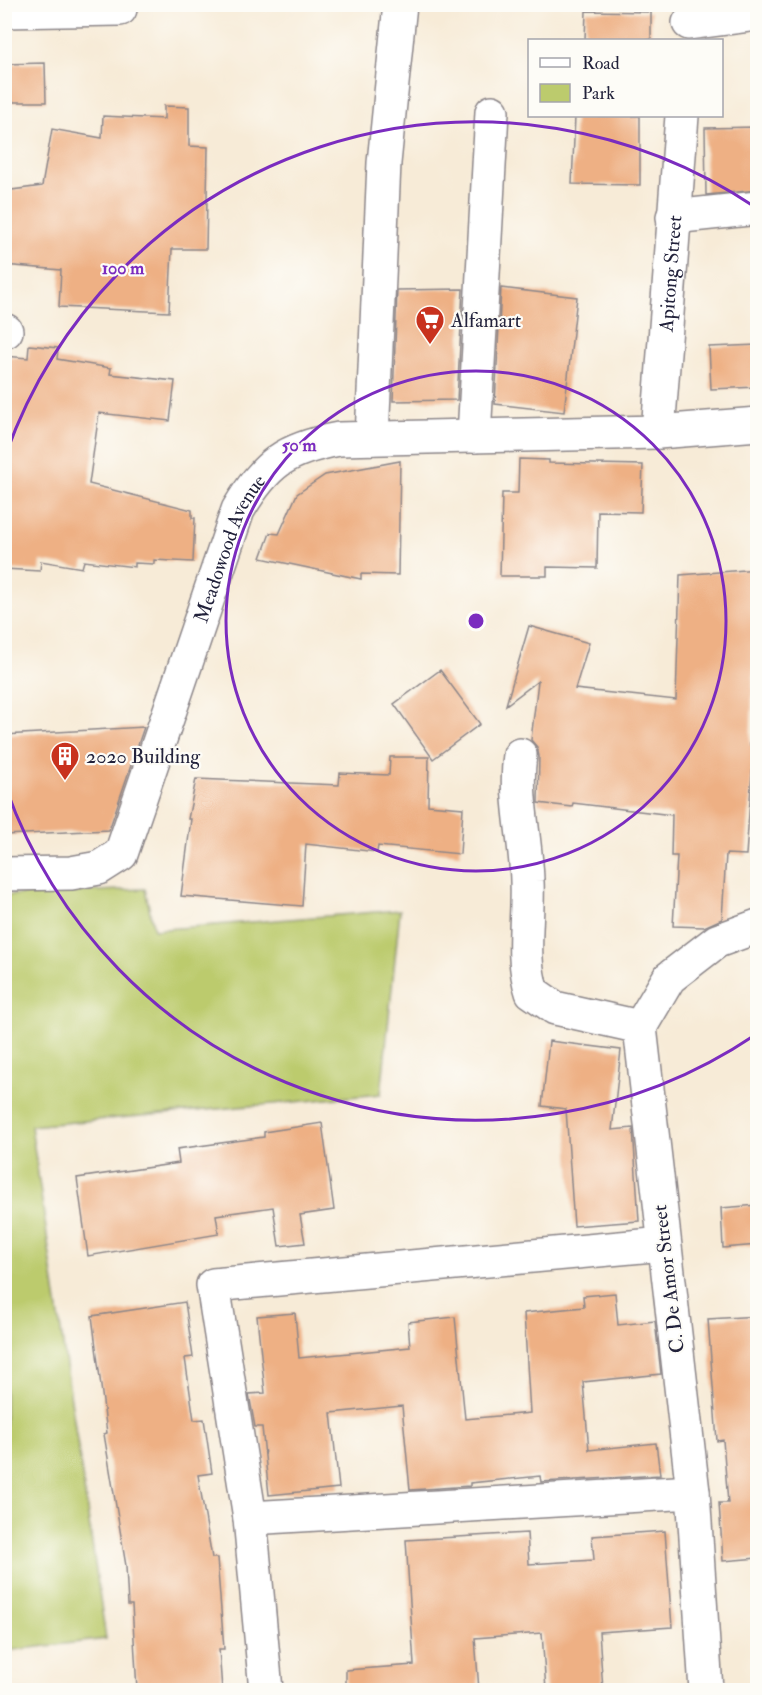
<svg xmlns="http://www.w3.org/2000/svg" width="762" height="1695" font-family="'IM FELL Double Pica',serif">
  <rect width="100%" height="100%" fill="#fdfcf7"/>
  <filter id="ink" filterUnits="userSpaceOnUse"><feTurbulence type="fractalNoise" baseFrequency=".0167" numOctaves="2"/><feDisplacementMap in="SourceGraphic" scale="12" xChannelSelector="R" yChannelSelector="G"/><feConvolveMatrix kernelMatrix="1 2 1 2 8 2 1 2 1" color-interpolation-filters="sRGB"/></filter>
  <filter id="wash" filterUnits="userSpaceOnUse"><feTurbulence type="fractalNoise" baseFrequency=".008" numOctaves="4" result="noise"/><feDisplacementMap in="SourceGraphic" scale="24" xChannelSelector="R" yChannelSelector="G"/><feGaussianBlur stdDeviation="1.35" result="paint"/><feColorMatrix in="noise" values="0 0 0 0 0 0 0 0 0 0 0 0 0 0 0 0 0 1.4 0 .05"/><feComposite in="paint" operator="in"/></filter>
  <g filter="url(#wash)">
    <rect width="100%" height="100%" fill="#f7ebd7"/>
    <!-- green -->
    <path fill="#bccb6d" stroke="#6f7654" stroke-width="1.5" d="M145,889l9,41 246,-20 -19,184 -350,32 75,513 -101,12v-756z"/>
    <g id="blocks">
      <!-- building -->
      <path fill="#eeb084" d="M586,11l65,1v28h-66z
        M45,63l1,39h-42v-38z
        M164,106l25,1v39l19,1 -2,102h-34l-3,63 -110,-5 2,-37 -57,-5v-74l38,-5 10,-57 50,9 1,-22 61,3z
        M575,116h65v69l-68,-1z
        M758,127v63l-52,5 -1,-67z
        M501,288l76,9 -13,115 -69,-8z
        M463,289l-6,111 -64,1 4,-111z
        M29,345l29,3 -1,11 54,9 -1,6 65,7 -5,40 -71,-8 -10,71 103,26v8h3l-2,44 -39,-2v4l-19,-1v4l-51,-6 -2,7 -41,-7 -1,10 -36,-2v-213l24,2z
        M758,345v42l-47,2 -2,-42z
        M519,459l30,1v3l94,2 -2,47 -43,-1 -1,57 -50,-1v9h-47l2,-83h16z
        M400,461l-2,114 -37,-1v5l-100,-21 9,-25 9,1 18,-40 28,-19z
        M758,569l-8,176h4l-8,110 -20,-1 -4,65 -18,8 -31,-1 4,-70h-6l1,-41 -99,-12 -1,4 -34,-4 1,-47 -2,-9 -6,-7 7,-59 -32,24 23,-79 60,17 -14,46 101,11 4,-125z
        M440,670l40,54 -47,35 -39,-55z
        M144,727l-35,103 -105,5v-100z
        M390,757h39l-1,48 35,3 -3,46 -82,-8 -1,6 -71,-8 -4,62 -121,-10 10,-77h-3l8,-40 143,6 1,-12 49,2z
        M549,1041l72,9 -9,80 21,-2 6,93 -65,5 -8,-117 -24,-3z
        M322,1123l12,87 -34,5 5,28 -26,3 -6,-39 -57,8 3,19 -131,22 -11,-78 102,-15 -2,-14 87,-12v-5z
        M758,1205v40l-35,3 -2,-40z
        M615,1293l3,32 37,-4 6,53 -78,8 6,68 67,-7 4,32 -119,7 -1,-6 -70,7v3l-60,4 -8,-84 -71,7 8,75 -70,7 -7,-68h-7l-6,-33 16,-1 -8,-77 38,-3 4,45 111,-11 -2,-25 47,-5 10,102 65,-6 -6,-100 60,-6 -1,-11z
        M185,1302l8,55 -8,1 9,62 10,-1 8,54 -14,2 14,83h5l7,91h-5l3,41h-85l-5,-85h-4l-2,-39 -22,-132 3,-1 -15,-117z
        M758,1316v242l-35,3 -4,-58h9l-5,-63 -6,1 -9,-122z
        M665,1531l7,96 -73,5 4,58h-57l-4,-57 -67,5 4,52h-133v-20l68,-5 -8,-125 121,-7 2,31 65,-4 -2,-24z"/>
    </g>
  </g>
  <g filter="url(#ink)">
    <use href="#blocks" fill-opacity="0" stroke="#8c8689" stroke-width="1.5"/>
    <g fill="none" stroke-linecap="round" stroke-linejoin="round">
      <!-- minor casing -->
      <g stroke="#8c8689" stroke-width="36">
        <g id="minor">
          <path d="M4,11l116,-2 1,-5"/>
          <path d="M689,23l69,-9"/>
          <path d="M673,217l85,-9"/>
          <path d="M4,331h2"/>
          <path id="s1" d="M658,432l24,-316"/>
          <path d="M474,436l18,-324"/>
          <path d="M372,438l12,-275 16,-159"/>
          <path d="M520,755c-6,43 6,83 7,126 2,36 -7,75 5,111l23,16 85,19"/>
          <path id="s2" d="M4,874l67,-1 28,-5 22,-14 117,-344c28,-47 47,-61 101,-71l319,-7 100,-8"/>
          <path d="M250,1518l443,-26"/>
          <path d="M266,1690l-16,-172 -37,-233 451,-41"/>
          <path d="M706,1690l-13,-198 -53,-465 29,-49 48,-37 41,-15"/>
        </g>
      </g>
      <!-- minor -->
      <use href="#minor" stroke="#fff" stroke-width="33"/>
    </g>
  </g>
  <!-- distance rings -->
  <g fill="none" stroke="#7b2cbf" stroke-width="3">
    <circle cx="476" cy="621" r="250"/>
    <path d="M755 1035A499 499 0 0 1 6 788M6 454A499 499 0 0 1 755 207"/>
  </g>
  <!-- icons -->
  <defs>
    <g id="supermarket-pin" transform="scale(1.5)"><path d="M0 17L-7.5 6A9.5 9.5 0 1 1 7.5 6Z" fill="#c8321e" stroke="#fdfcf7"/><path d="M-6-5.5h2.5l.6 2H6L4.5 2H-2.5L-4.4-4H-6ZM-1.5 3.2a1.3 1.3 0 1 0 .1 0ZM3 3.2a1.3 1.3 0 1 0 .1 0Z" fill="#fff"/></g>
    <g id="building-pin" transform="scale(1.5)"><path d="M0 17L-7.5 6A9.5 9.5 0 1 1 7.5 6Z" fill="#c8321e" stroke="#fdfcf7"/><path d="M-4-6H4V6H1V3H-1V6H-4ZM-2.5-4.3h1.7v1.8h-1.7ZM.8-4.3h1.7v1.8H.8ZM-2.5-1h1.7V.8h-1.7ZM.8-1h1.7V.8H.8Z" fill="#fff"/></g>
  </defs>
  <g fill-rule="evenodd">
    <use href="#supermarket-pin" x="430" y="320"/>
    <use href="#building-pin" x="65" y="756"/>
  </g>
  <g text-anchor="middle" stroke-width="4.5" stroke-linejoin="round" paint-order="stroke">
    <!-- street labels -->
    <g font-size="20" fill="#22223b" stroke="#fdfcf7">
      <text dy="7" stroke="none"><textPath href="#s1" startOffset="159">Apitong Street</textPath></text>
      <text dy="7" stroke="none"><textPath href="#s2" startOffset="446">Meadowood Avenue</textPath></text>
      <text transform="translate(668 1279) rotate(-97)" y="7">C. De Amor Street</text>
    </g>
    <!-- poi labels -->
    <g font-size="20" fill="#22223b" stroke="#fdfcf7" text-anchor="start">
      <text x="451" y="327">Alfamart</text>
      <text x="86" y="763">2020 Building</text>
    </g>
  </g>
  <circle cx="476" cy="621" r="9" fill="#7b2cbf" stroke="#fdfcf7" stroke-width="3"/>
  <g font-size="18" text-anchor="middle" font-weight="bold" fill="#7b2cbf" stroke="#fdfcf7" stroke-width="4.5" stroke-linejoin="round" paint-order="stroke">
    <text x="123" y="274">100 m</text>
    <text x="299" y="451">50 m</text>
  </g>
  <!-- margin -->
  <rect width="762" height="1695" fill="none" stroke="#fdfcf7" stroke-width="24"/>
  <!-- legend -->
  <rect x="528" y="39" width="195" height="78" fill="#fdfcf7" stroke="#a5a5ac" stroke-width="1.5"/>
  <rect x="540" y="58" width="30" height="9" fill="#ffffff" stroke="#a5a5ac" stroke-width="1.5"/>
  <text x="582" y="69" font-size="18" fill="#22223b">Road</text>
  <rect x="540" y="84" width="30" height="18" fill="#bccb6d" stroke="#a5a5ac" stroke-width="1.5"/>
  <text x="582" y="99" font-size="18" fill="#22223b">Park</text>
</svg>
